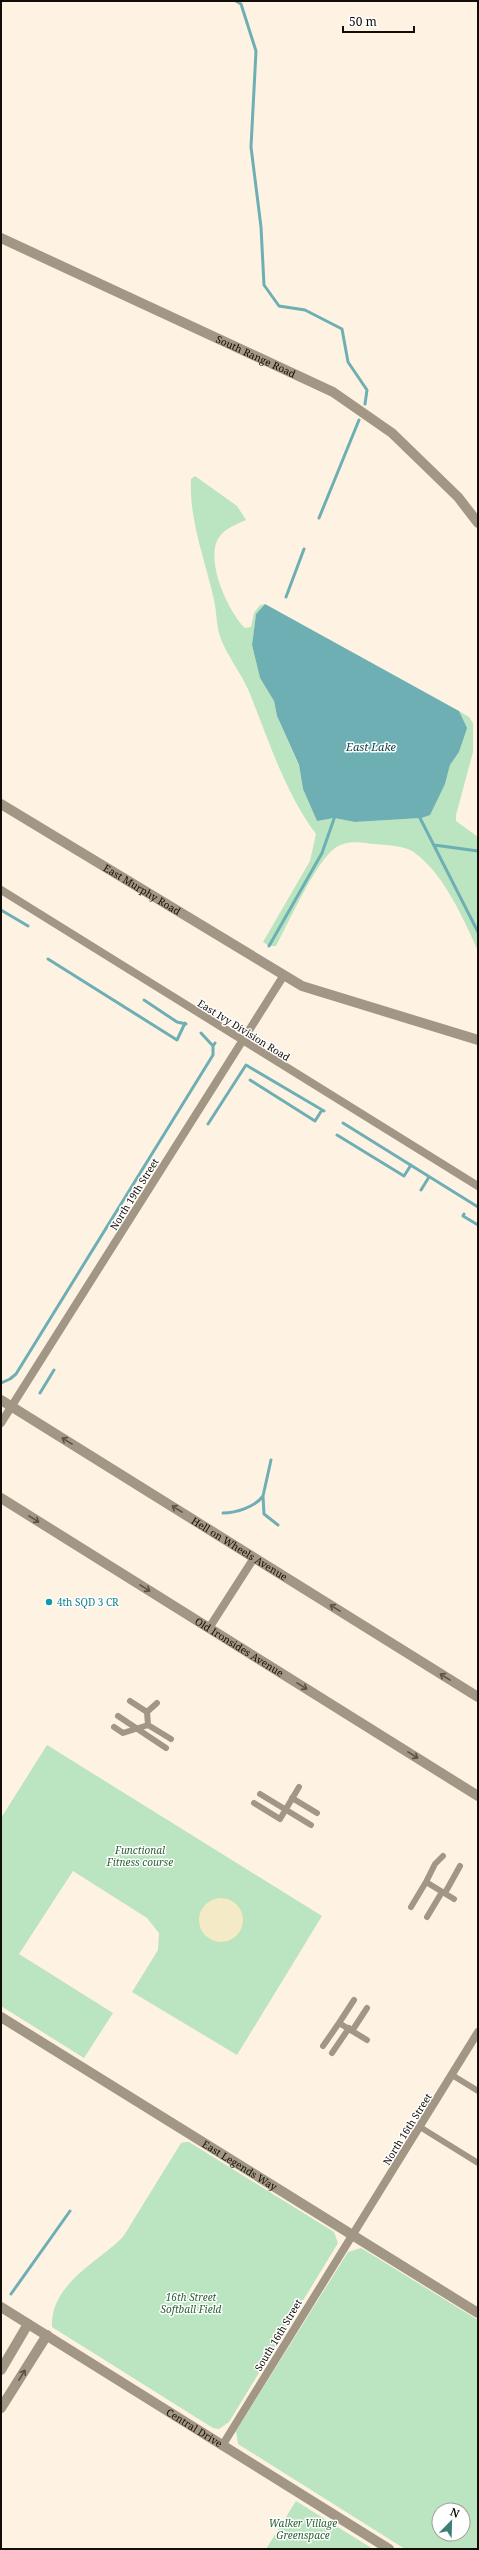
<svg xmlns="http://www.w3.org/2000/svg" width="479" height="2550" font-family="'Noto Serif',serif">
  <rect width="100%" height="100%" fill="#fef2e3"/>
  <!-- green -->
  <path fill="#bbe4c1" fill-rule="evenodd" d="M195,476l42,30 9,14c-9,4 -20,8 -26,16 -17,21 8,76 25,92l6,-1 3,-14 6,-8 5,-1 -9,10 -4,31 8,33 14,23 3,15 22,50 4,23 14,32 17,-3 22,4 65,-4 24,-34 5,-19 9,-13 7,-24 -7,-17 10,6 4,6v29l-17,63v6l22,16v114c-14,-31 -36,-81 -66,-100 -11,-6 -27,-6 -39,-7 -12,-2 -27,-4 -38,4 -20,15 -46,74 -59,98h-7l-6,-4 47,-81 6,-27c-32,-43 -48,-96 -68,-145 -8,-17 -21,-34 -27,-50 -5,-13 -4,-26 -7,-39 -9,-41 -25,-79 -23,-121z
    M47,1745l275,171 -85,139 -105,-63 26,-42 1,-17 -12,-15 -74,-47 -54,83 94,59 -29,45 -83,-52v-188z
    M185,2142h4l145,90 4,11 -109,179 -10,7 -6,-1 -161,-101c-2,-43 46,-65 71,-90l58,-94z
    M361,2248l117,72v229h-73l-167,-105 -2,-13 112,-179zM439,2510h24v24h-24z
    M296,2501l77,48h-107z"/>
  <!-- sand -->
  <path fill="#f4eac5" d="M199 1920a22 22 0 1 1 44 0a22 22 0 1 1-44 0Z"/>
  <!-- water -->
  <path fill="#6eafb4" d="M265,604l194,107 8,17 -8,24 -9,13 -5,19 -15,31 -9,3 -66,4 -21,-4 -17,3 -14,-32 -4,-24 -22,-49 -3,-15 -14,-23 -8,-33 4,-31z"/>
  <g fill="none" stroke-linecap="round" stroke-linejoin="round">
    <!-- stream -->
    <path stroke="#6eafb4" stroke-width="3" d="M236,1l5,3 15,47 -5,96 10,80 3,58 15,21 26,4 37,19 6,33 19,28 -2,14
      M319,518l40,-98
      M286,597l18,-48
      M419,816l59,116
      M434,845l44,6
      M1,910l27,16
      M269,946l53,-93 13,-37
      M48,959l129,81 8,-17
      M144,1000l33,22 9,2
      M201,1033l12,13 2,-3
      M250,1080l65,41 7,-11
      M343,1123l135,84
      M208,1124l38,-59 78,46
      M337,1135l67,41 7,-11
      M421,1190l8,-13
      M464,1214l-1,2 15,9
      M1,1383l9,-4 6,-5 197,-319v-9
      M40,1393l14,-23
      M263,1496l1,18 14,11
      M223,1513c13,0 32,-6 40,-17l8,-36
      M11,2294l59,-83"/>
    <!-- pedestrian -->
    <path stroke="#a29784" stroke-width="6" d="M130,1701l17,11
      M118,1716l48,32
      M148,1725l23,14
      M114,1727l9,6 25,-8 -1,-13 10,-9
      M260,1794l51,31
      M292,1798l25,15
      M254,1803l26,16 19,-32
      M426,1882l9,-18 8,-8
      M445,1893l15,-27
      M411,1907l15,-25 28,17
      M427,1917l15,-25
      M354,2000l-15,23 28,17
      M352,2031l15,-23
      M323,2046l16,-23
      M332,2053l17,-25
      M452,2075l26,16
      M420,2127l58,36"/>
    <!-- minor -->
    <path stroke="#a29784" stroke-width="8" d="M1,890l477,296
      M1,1423l283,-448
      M209,1628l45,-70
      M222,2446l256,-414"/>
    <!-- tertiary -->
    <g stroke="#a29784" stroke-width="10">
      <path id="s1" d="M1,238l332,154 59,41 66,64 20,26"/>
      <path id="s2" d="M1,804l301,182 176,54"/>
      <path id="s3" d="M1,1400l477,297"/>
      <path id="s4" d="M1,1498l477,298"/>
      <path id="s5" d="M1,2017l477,296"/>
      <path id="s6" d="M1,2307l388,242"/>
      <path d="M1,2370l27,-46"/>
      <path d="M1,2408l46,-73"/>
    </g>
  </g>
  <!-- one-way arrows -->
  <defs><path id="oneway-shaft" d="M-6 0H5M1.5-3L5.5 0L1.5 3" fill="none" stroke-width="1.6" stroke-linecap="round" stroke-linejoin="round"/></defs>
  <g stroke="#5a5246">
    <use href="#oneway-shaft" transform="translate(67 1441) rotate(-148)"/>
    <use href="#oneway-shaft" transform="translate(177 1509) rotate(-148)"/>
    <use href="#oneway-shaft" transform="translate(34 1519) rotate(32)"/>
    <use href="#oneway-shaft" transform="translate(145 1588) rotate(32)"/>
    <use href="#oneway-shaft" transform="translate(335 1608) rotate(-148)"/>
    <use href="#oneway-shaft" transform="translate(445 1677) rotate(-148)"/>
    <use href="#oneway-shaft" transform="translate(302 1686) rotate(32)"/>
    <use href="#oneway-shaft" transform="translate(413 1755) rotate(32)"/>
    <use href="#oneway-shaft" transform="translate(22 2375) rotate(-58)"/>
  </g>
  <!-- markers -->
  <circle fill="#0f9aa8" stroke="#fff" stroke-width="1.5" cx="49" cy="1602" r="4"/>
  <g text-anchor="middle" stroke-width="3" stroke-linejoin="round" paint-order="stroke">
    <!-- street labels -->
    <g font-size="10" fill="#120d07" stroke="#fff">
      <text dy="4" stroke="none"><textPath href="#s1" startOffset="281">South Range Road</textPath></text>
      <text dy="4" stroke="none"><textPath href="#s2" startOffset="165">East Murphy Road</textPath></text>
      <text transform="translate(244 1030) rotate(32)" y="4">East Ivy Division Road</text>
      <text transform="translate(134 1194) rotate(-58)" y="4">North 19th Street</text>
      <text dy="4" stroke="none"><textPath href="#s3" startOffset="281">Hell on Wheels Avenue</textPath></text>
      <text dy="4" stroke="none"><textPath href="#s4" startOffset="281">Old Ironsides Avenue</textPath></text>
      <text transform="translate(407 2129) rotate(-58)" y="4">North 16th Street</text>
      <text dy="4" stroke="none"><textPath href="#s5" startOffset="281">East Legends Way</textPath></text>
      <text transform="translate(278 2335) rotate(-59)" y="4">South 16th Street</text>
      <text dy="4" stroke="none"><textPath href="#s6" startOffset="228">Central Drive</textPath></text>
    </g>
    <!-- culture labels -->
    <g font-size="10" fill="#0d838f" stroke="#fff" text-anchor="start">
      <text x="57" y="1606">4th SQD 3 CR</text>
    </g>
    <!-- park labels -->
    <g font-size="10" font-style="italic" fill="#276334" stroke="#fff">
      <text x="140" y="1854">Functional<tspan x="140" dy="12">Fitness course</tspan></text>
      <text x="191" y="2301">16th Street<tspan x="191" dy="12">Softball Field</tspan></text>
      <text x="303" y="2527">Walker Village<tspan x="303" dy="12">Greenspace</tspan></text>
    </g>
    <!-- water labels -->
    <g font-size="11" font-style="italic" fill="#003f44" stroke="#fff">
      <text x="371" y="751">East Lake</text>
    </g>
  </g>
  <!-- border -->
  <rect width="479" height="2550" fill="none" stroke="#120d07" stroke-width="4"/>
  <!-- north arrow -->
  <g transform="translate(451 2522) rotate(23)"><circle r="19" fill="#ffffff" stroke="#a09e9c"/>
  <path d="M0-3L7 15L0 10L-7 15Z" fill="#3b8075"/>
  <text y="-6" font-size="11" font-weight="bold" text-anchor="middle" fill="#120d07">N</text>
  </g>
  <!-- scale -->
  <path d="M343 26v6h71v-6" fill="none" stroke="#120d07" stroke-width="2"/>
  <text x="349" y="26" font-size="12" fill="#120d07" stroke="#ffffff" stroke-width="3" paint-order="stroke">50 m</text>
</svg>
